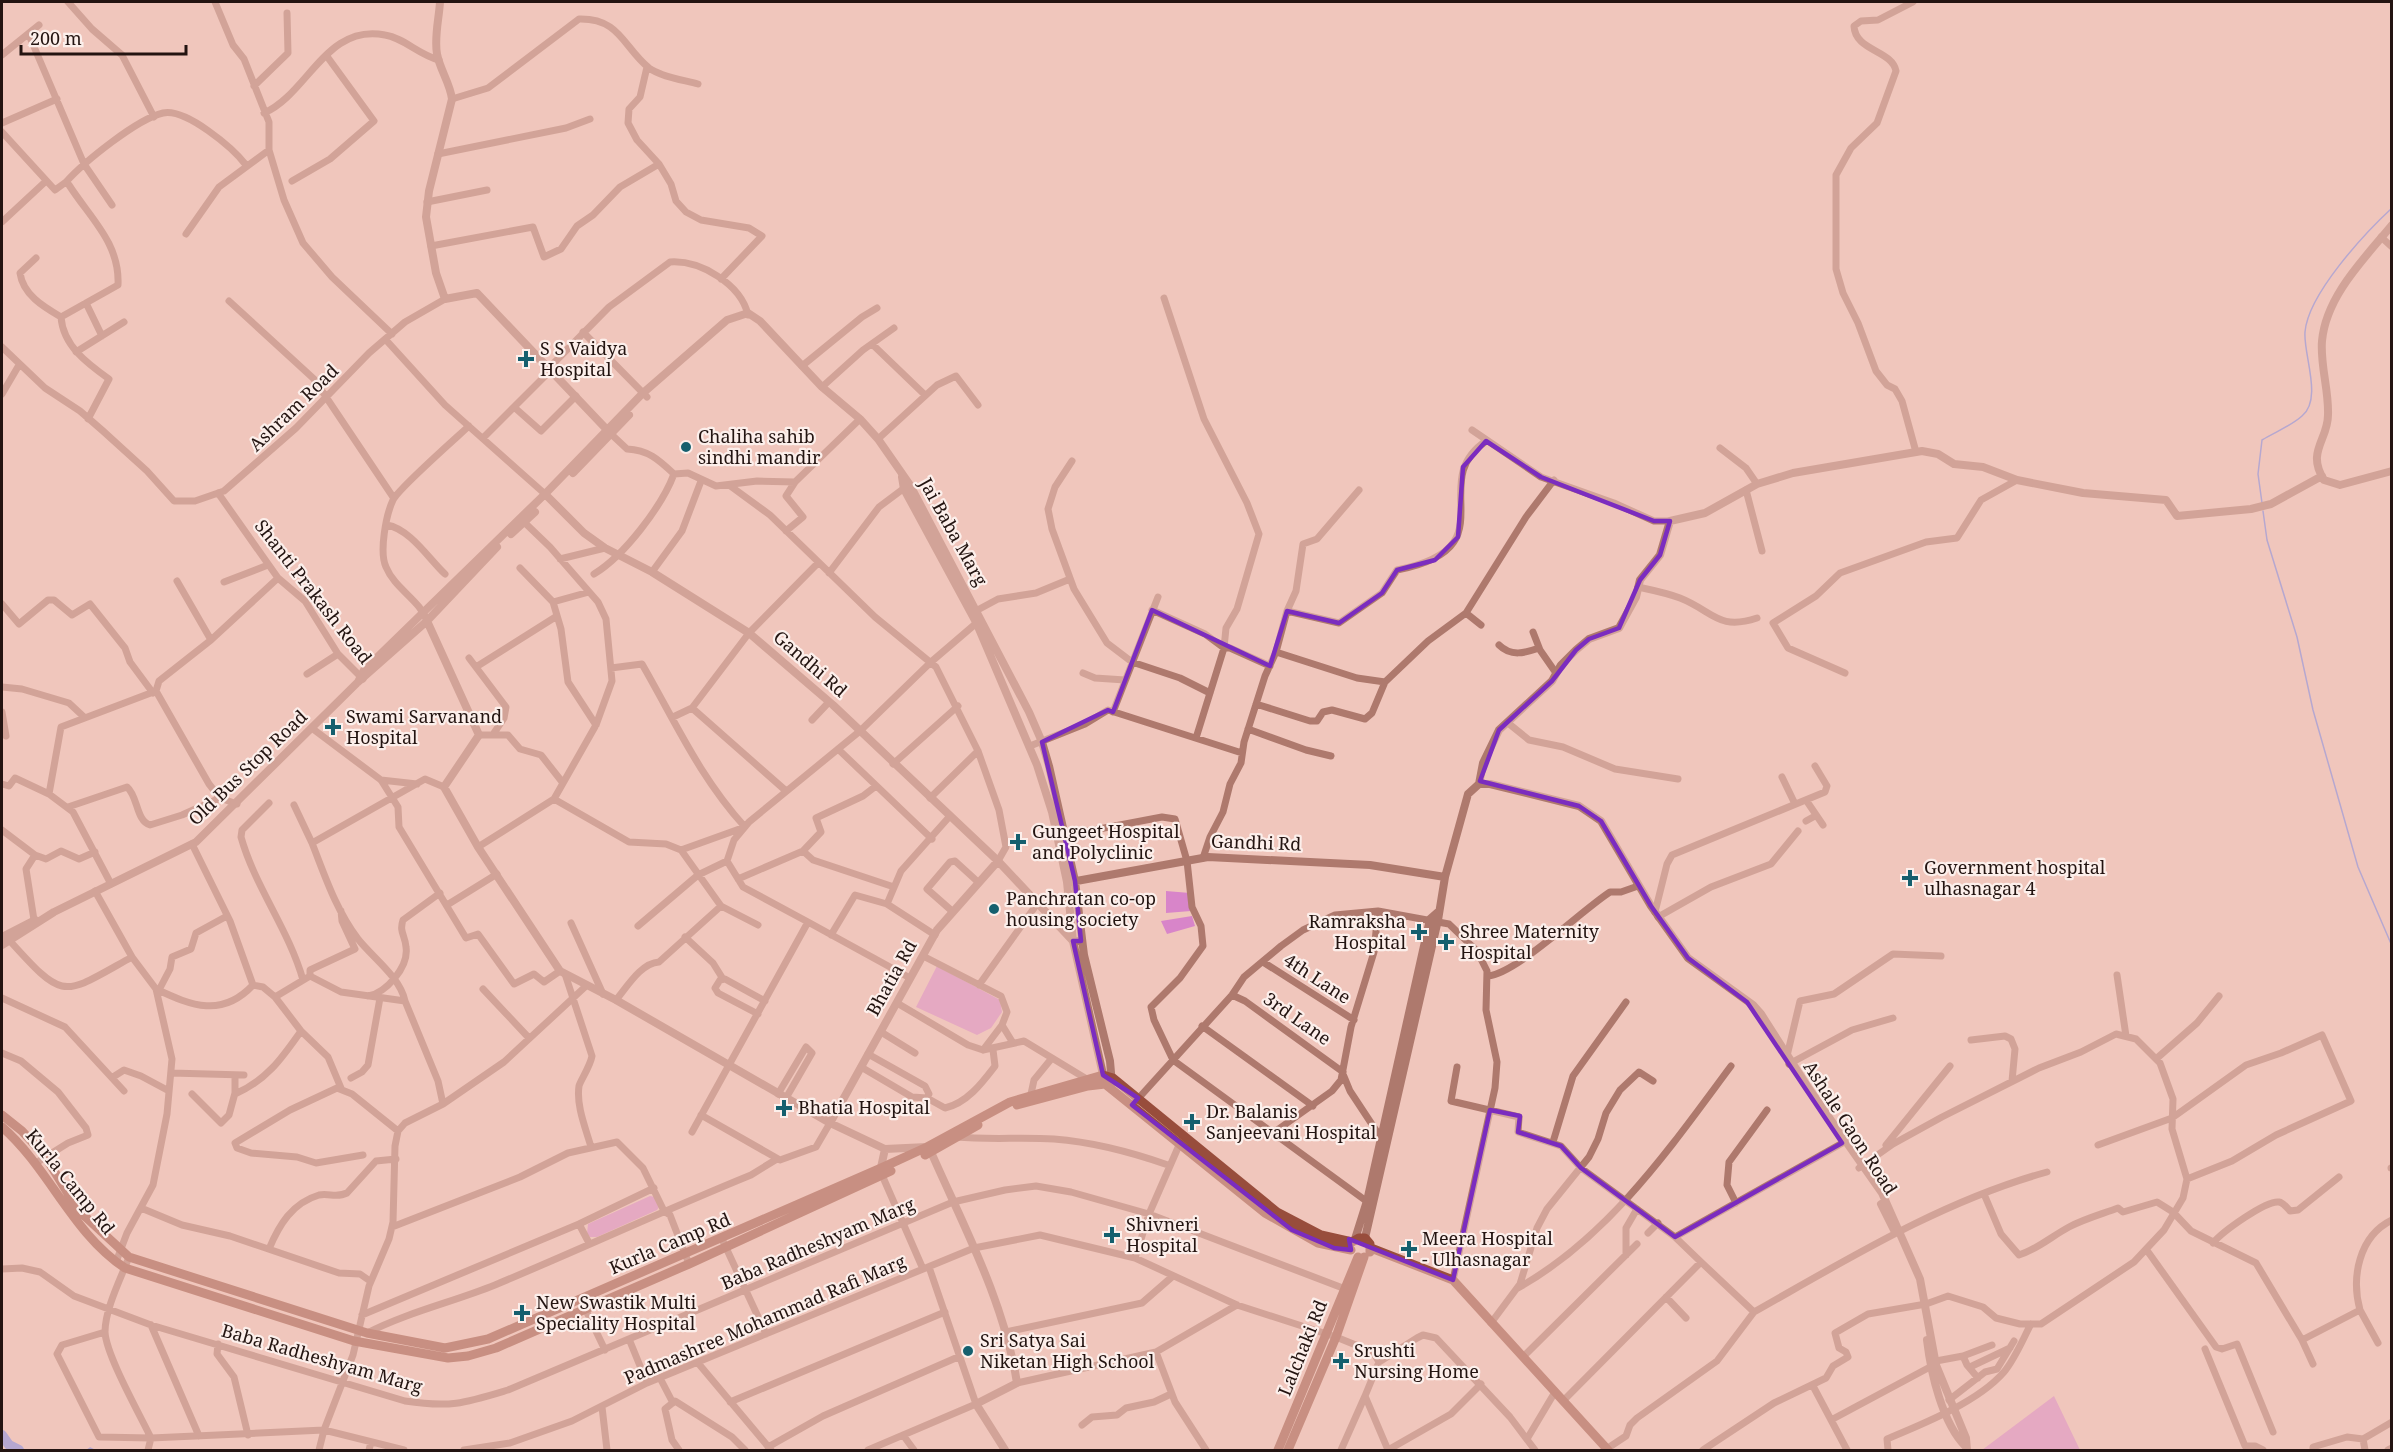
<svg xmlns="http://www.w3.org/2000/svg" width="2393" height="1452" font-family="'Noto Serif',serif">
  <rect width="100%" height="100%" fill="#f0c6bc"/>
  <!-- green -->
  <path fill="#d885c9" d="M1166,891l24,2 1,18 -25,2z
    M1192,916l3,10 -28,8 -6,-13z
    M937,966l63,34 2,12 -11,16 -14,7 -61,-28z
    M650,1196l5,1 4,10 -2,3 -60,27h-7l-3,-3 1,-10z
    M2054,1396l26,54h-98z"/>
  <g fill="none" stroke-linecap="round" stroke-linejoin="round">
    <!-- stream -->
    <path stroke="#6f82e8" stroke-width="1.5" d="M2262,503l-4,-29 4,-34c13,-8 29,-14 40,-24 21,-17 1,-62 3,-84 3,-38 60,-99 87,-124
      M2263,511l4,29 30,97 16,73 45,157 34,79
      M87,1450l3,-2 4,2"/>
    <!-- river -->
    <path stroke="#6f82e8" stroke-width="10" d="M2,1435l7,10 10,5"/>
    <!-- minor -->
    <path stroke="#ae796d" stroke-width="7" d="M68,2l24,27 30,26 32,62
      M215,2l18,43 11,14 25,63v28l15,50 19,43 29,34 60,57
      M1913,2l-35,18 -17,1 -7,5c1,25 38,24 42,45l-19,52 -26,25 -15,27v94l7,24 15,30 18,48 11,14 8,4 7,12 14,51
      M29,35l55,129 28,41
      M2,55l37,-30
      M647,67l-7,30 -11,12 -1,14 9,17 22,24 12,20 5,17 10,11 15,8 48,8 13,8 -41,43
      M254,86l34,-33 -1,-40
      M452,99l36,-11 91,-69c41,-1 44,28 70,49 12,9 35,12 49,16
      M264,113c44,-19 62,-90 121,-78 19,3 34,20 54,25
      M2,123l55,-24
      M2,132l53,58 11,-8 3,3c21,33 51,58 49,100l-57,32c2,29 27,47 48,62l-21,40
      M438,154l128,-26 24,-9
      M292,181l38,-22 44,-38 -48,-66
      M66,182c18,-20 71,-63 97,-69 23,-5 70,35 83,52
      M427,202l60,-12
      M2,222l43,-40
      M186,234l33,-47 50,-37
      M2381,237l11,10
      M431,246l102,-19 11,30 17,-8 16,-23 16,-11 27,-28 39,-23
      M36,258l-16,15c3,22 24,34 41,44
      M1164,298l40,121 43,84 12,31 -22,75 -11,19 -2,20 -28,90
      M229,301l85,78 79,118
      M86,303l16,33
      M583,332l64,65
      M386,340l59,65 100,89
      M872,344l53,51
      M2,347l43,41 35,23 23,20 44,40 27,30h21l29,-10 72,-63 73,-75 36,-31 40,-23
      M76,352l48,-30
      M802,366l60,-49 15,-9
      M548,369l61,-62 61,-45c30,-2 71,22 78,53
      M822,387l41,-37 31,-22
      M2,394l17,-29
      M514,407l27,24 35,-35
      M1472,430l69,47 73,26 40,18h16
      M611,434l16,15c21,1 31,10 47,25
      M483,438l67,-67
      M878,439l59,-54 19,-9 22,29
      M1720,448l26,20 11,16
      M1072,461l-17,26 -7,22 4,20 22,60 33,54 25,19 48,16 30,15
      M674,474l14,-1 28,13 41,-5 38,1 65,-63
      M729,485l41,30 105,102 61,50 42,84 21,59 7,37 -8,14
      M1746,490l16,61
      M218,493l60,85 27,23 33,53 25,25
      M387,525c23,4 42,34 58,49
      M786,531l17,-14 -17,-21 9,-14
      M560,559l45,-11
      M520,568l33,34 36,-10
      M652,572l30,-41 19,-50
      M829,573l50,-66 28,-21
      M594,574c30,-18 68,-68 80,-100
      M177,581l34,59
      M224,582l44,-17
      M1638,587c14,3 29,6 42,11 33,13 38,33 77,20
      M553,602l8,27 7,53 28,43
      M2,604l17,20 29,-24h6l18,15 18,-11 35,44 5,14 23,31
      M1152,610l53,24 19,14h6l40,18
      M1287,611l52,12 43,-30 15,-23c114,-22 27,-87 89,-129
      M972,613l26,-14 38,-6 34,-14
      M1466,613l15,12
      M427,621c-7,-21 -32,-32 -41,-54 -7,-15 0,-52 7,-67 5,-11 63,-62 76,-74
      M1533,632l7,18 16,23
      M1499,645c12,12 26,8 40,3
      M1276,652l81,26 28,4 43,-41 38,-28 60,-96 28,-37
      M469,658l37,49 -2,11 -10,15
      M476,667l81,-51
      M611,668l31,-4c34,59 57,112 103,163l-64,23
      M1083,673l12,5 30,2
      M1845,673l-57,-25 -15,-25 43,-27 24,-23 86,-31 31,-4 24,-38 36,-20
      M307,674l31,-20
      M2,687l20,2 47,14 15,14
      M1256,704l54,17h7l6,-9 9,-2 33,9 7,-6 13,-31
      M692,708l93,82
      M2,712l4,24
      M1113,712l45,-115
      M673,717l19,-9 57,-75 69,-70
      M812,720l17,-18
      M1508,723l21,17 34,7 52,22 63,10
      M313,729l68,51 17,27 1,20 67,111 12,-4 36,50 20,-10 10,8 16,-11
      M1248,729l58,21 25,6
      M479,735h29l12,14 21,6 22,28
      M1030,746l55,-22 23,-14 134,43
      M838,749l94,90
      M893,764l65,-58
      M1782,777l13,27
      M381,780l36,4
      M2,784l7,2 6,-8 34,16
      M930,798l48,-47
      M554,799l75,43 37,2 15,6 40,56 37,19
      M1806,800l17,25
      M269,803l-27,27 -1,7c14,50 48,93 62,143
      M237,804l-17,-6 -11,-14 -53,-93 3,-10 52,-41 67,-62
      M294,805l18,38
      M68,807l59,-20c11,9 9,34 23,38l32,-10 38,-17
      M1806,821l9,-5
      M2,830l33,25 11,4 15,-8 18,8 16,-7
      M1062,836l100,-19 13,2 12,42 5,46 9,19 2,20 -23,32 -29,29 3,13 19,40 196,143
      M192,844l38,77 23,64
      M478,847l76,-48 42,-74 16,-44 -6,-62 -8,-17 -48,-55 -26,-25
      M803,851l10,9 81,27
      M1203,858l7,-21 13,-25 7,-28 11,-21 3,-21 21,-66 11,-24 11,-41 9,-20 7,-47 14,-5 42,-49
      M738,879l65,-28 18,-19 -5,-14 47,-22 13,-10
      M111,884l-38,-72 -24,-18 12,-67 95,-36
      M95,891l37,66 24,32
      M887,904l48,31
      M447,905l50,-31
      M952,911l-25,-22 23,-27 5,-1 23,21
      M1655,912l12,-48 5,-9 153,-63 2,-6 -12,-20
      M1658,917l53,-30 60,-23 27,-33
      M34,920l-8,-51 9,-14
      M808,922l102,56
      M571,923l32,71
      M638,926l60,-51 29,-14
      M831,935l24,-40 32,9 14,-33 49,-55
      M685,937l28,26 10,16
      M10,941c55,61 52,55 122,16
      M923,956l78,40 6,16 -5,13 11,18
      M1263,962l91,58
      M565,974l27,82c-2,11 -12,25 -13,30 -3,20 7,43 12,61
      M2117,975l9,61
      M1488,976c28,-2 94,-66 122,-84h11l17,-6
      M979,985l58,-81
      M483,989l46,49
      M159,990l11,-21 2,-12 19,-8 5,-16 31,-17
      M1232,995l13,6 98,71
      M368,996c18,-3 41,-29 38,-49 -1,-12 -7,-15 -3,-27l37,-27
      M275,997l26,34 27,26 13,31
      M2,998l63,29 59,64
      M616,1000c11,-13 25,-37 43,-38l62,-56
      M405,1001c-5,-24 -32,-43 -47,-62 -22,-29 -33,-63 -46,-96l113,-64 19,8
      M897,1003l71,42 15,5 41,-9 61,37 2,6
      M758,1014l-40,-21 -3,-5 5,-8 5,-1 40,22
      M1202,1026l111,80
      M881,1032l34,21
      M1971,1040l34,-4 6,3 4,10 -3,32
      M983,1050l19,-25
      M2,1053l19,8 37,31 28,36 2,7 -20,8 -32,20
      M868,1054l57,32 4,8 -2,4
      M1787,1056l13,-55 34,-7 59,-40 48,2
      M2156,1059l41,-36 22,-27
      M1789,1064l63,-34 41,-12
      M861,1067l51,30 15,1 18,10c22,-5 37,-25 50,-42l-2,-16
      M1457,1067l-6,34 68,16 -1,15 43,14 20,22 94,69
      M171,1073l73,2
      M1343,1074l7,17 31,47
      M235,1075v19c32,-14 47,-36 66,-63
      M113,1077l11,-7 17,6 28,15
      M351,1078l11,-6 6,-7 12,-67
      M192,1094l29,29 8,-8 6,-22
      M778,1094l28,-47 6,6 -26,45
      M1031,1094l3,-14 18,-22
      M1136,1101l96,-106 12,-18 37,-31 22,-16 32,-15 43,-4 71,13 28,27 10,20 -1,39 11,52 -2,26 -42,192
      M443,1104l61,-42 82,-76
      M701,1115l79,45 36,-13 14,-24
      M692,1132l116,-210 -65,-35 -16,-26 7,-21 15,-18 111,-91 71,-69 49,-42
      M1273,1133l59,-42 9,-11 10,-53 23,-75 4,-41
      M956,1137c33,3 66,0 98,2 39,3 77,13 114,26
      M1553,1142l20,-66 53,-74
      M1886,1145l64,-79
      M2098,1145l74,-27 74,-53 35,-12 41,-18 29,66 -75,34 -44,26 -45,18
      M363,1155l-47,8 -19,-6 -46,-4 -14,-5 -2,-5 55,-33 47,-22 15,6 46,37
      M1859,1168l34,-24 49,-27 97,-49 42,-16 35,-18 20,5 24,24 13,36 -1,30 15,50
      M2391,1168h1
      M882,1175l41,94
      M1984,1194l17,40 18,21c19,-6 33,-19 50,-28 15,-8 33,-13 49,-19l5,4 34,-10 16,10 18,19 65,32 46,77 58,-30 18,33
      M1736,1203l-9,-18 2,-23 38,-52
      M141,1208l41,17 48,11 109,37 21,1 10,7
      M579,1224l10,19
      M392,1227l128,-50 48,-24 49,-11 26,26 21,43 6,4 19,49
      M1648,1233l10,-10
      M722,1239l44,95
      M2213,1243c9,-11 53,-43 66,-41 5,1 8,6 11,9l8,-1 41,-33
      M269,1249c10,-24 23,-46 50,-54 10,-2 18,3 28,-2l29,-32 20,-2
      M2146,1249l70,98 6,2 15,-5 36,88
      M1626,1255v-27l11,-19
      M129,1257c-8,21 -24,52 -24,75 1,23 35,83 46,106l-3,12
      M1135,1258l14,-44 31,-71
      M116,1262l11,-29 26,-48 14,-71 5,-55 -16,-70c36,17 66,29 97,-4l10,2 12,10 35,-21
      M1701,1262l53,50c94,-53 188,-111 293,-140
      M2,1269l20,-1 18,4 34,24 77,29 254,76c46,7 60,2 103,-11l445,-188 52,-12 31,-4 35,6 78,22 199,76
      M1518,1288c91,-51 152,-140 213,-222
      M1666,1297l20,21
      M581,1300l24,50
      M2360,1310c-9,-33 -1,-74 32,-90
      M362,1315l217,-91 75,-36
      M1491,1323l29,-39 17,-56 10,-19 42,-52 9,-18 8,-26 14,-23 19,-18 14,9
      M151,1325l48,111
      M105,1332l-43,13 -5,9 42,83 52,1 173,-8 80,20
      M1006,1332l136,-29 31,-27
      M367,1333c41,-21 86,-31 128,-48 86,-36 170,-75 256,-110l26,-16
      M629,1339l18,44
      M2302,1340l11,24
      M218,1344l-1,10 17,23 14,58
      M2205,1349l40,97h10l8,4
      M1156,1352l19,50 31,48
      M1963,1356l29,-11
      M1523,1357l114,-113
      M1936,1361l27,-5 4,9 11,13
      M1379,1362l38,-24 6,-3 13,3 74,79 25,33
      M1379,1362l-14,34 23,54
      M698,1363l73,87
      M1970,1367l40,-19
      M660,1378l13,25
      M1017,1383l139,-31 81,-47
      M1813,1386l34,64
      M1949,1400l36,-28 12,-3 17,-28
      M1563,1401l138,-139 -26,-25 171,-96
      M730,1402l215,-90
      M602,1407l5,43
      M1831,1420l99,-53
      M1082,1425l10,-8 25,-2 9,-7 28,-6 17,-8
      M903,1435l11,15
      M1527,1439l28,-47
      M768,1447l55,-31 135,-59
      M319,1450l5,-20 29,-75 16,-69 20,-47 4,-17 2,-76 3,-15 7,-8 38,-19 -5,-23 -33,-80 -64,-9 -31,-16v-6l45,-21 -13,-28 -1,-10
      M369,1450l2,-8
      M464,1450l46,-7 62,-22 75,-38 327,-135 66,-13 95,23 102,47 99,32 37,15 6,10
      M679,1450l-7,-10 -7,-31 10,-8 57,36 13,13
      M868,1450l108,-46 -47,-137
      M1341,1450l24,-54
      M1388,1450l63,-36 30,-30
      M1605,1450l21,-14 4,-11 7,-7 80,-57 37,-49
      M1703,1450l71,-47 52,-25 7,-12 15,-9 -2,-5 -7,-4 -4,-15 33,-19 58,-10 22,-8 35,11 13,11 24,6h21l93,-62 30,-32 19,-32 4,-19
      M1888,1450l-1,-11c36,-15 91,-37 117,-67 11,-13 19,-33 27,-48
      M2313,1450v-3l34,-10 16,2
      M2365,1450l-2,-11 29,-17
      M2388,1450l4,-2"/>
    <!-- tertiary -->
    <path stroke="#ae796d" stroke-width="8" d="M440,2c-1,17 -6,35 -3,52 3,16 13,29 15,45l-23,92 -3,26 10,56 9,26 32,-6 134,141
      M2392,225c-28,34 -66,71 -70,116 -2,24 7,49 6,74 0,25 -22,37 -4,65l16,5 52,-14
      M573,473l56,-58
      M902,477l2,12 72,133 61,143 15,47 15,70 6,59 31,138
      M545,494l39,39 21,15 47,24 97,61 84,72 165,156 75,80h9
      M511,534l24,-22
      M427,621l52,114 -35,52 34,60 82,124 56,29 214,123 55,26 42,-2 4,5c33,75 73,149 86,231l-41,21 29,46
      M358,682l6,-12 181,-176 98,-101 84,-73 21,-7 12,8 62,66 38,32 18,20 32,46 119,227 13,30 7,24 26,115 9,74 26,106 2,23
      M1479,784h11l89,22 22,15 50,85 37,52 65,47 8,9 46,72 75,107 38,86 16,86 30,73 1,12
      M1071,882l137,-25 162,8 75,12
      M2,937l33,-17
      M2,945l52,-33 142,-70 162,-160 69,-61 70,-74
      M830,1123l107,-193 61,-69
      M880,1172l5,-23
      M1881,1204l13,26
      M1365,1238l73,-318 7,-43 23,-83 11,-10 4,-21 16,-33 53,-49 9,-16 15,-15 13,-11 30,-11 17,-31 4,-17 20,-25 10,-34 35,-8 52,-29 36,-11 129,-22 16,3 16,10 29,3 34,13 66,13 83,7 11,16 74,-7 20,-5 51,-28
      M1355,1239l12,-38 63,-282 8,-7
      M1927,1340c4,33 15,83 39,107"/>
    <!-- secondary -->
    <path stroke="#984d3c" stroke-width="9" d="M1017,1105l71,-19 17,-2 160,129 53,30 33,7
      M2,1115l20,16 23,25 33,54 51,47 238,76 78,15 43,-9 391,-170 48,-22 83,-45 93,-27 10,3 164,134 44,23 31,7
      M2,1127c47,41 70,106 123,141l229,73 94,17 20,-2 28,-8 193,-84 202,-93
      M925,1155l53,-30
      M1352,1242l7,-4h6l5,6v8
      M1371,1248l82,32 155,170
      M1278,1450l80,-193
      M1288,1450l48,-113 28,-80"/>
  </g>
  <!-- marked area -->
  <path d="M0 0H2393V1452H0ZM1486,441l55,36 113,44h16l-10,34 -20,25 -21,48 -30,11 -13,11 -24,31 -53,49 -19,51 99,25 22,15 50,85 37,52 59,44 95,141 -167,94 -94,-69 -20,-22 -43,-14 2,-16 -30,-6 -37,170 -104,-41 2,11 -17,-2 -42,-18 -160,-125 6,-7 -35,-23 -30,-134h8l-6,-60 -33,-139 66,-32 5,2 39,-102 118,56 17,-55 52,12 43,-30 15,-23 38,-10 23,-23 5,-70z" fill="#f0c6bc" fill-opacity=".55" fill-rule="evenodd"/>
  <path fill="none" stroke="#7b2cbf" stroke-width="4.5" stroke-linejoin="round" d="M1486,441l55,36 113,44h16l-10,34 -20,25 -21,48 -30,11 -13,11 -24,31 -53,49 -19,51 99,25 22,15 50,85 37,52 59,44 95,141 -167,94 -94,-69 -20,-22 -43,-14 2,-16 -30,-6 -37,170 -104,-41 2,11 -17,-2 -42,-18 -160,-125 6,-7 -35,-23 -30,-134h8l-6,-60 -33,-139 66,-32 5,2 39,-102 118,56 17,-55 52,12 43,-30 15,-23 38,-10 23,-23 5,-70z"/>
  <!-- markers -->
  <g fill="#155f6e" stroke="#fcefeb" stroke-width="2">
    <path d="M523 350h6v6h6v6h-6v6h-6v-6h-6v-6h6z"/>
    <circle cx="686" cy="447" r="6"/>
    <path d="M330 718h6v6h6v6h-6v6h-6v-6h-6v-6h6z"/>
    <path d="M1015 833h6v6h6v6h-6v6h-6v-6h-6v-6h6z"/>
    <path d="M1907 869h6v6h6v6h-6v6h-6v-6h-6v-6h6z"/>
    <circle cx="994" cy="909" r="6"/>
    <path d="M1416 923h6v6h6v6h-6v6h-6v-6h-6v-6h6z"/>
    <path d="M1443 933h6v6h6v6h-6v6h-6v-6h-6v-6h6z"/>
    <path d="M781 1099h6v6h6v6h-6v6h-6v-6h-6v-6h6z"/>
    <path d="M1189 1113h6v6h6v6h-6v6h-6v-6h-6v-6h6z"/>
    <path d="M1109 1226h6v6h6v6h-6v6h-6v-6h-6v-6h6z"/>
    <path d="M1406 1240h6v6h6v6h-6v6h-6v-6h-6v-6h6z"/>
    <path d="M519 1304h6v6h6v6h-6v6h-6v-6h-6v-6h6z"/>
    <circle cx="968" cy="1351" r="6"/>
    <path d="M1338 1352h6v6h6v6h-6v6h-6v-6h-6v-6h6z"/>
  </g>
  <g text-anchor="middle" stroke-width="4.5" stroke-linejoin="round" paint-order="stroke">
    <!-- poi labels -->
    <g font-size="18" fill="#231411" stroke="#fcefeb" text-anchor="start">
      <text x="540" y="355">S S Vaidya<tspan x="540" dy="21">Hospital</tspan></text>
      <text x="698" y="443">Chaliha sahib<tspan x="698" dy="21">sindhi mandir</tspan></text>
      <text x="346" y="723">Swami Sarvanand<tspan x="346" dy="21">Hospital</tspan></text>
      <text x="1032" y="838">Gungeet Hospital<tspan x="1032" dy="21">and Polyclinic</tspan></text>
      <text x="1924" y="874">Government hospital<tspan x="1924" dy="21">ulhasnagar 4</tspan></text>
      <text x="1006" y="905">Panchratan co-op<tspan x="1006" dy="21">housing society</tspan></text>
      <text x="1406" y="928" text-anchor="end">Ramraksha<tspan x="1406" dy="21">Hospital</tspan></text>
      <text x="1460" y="938">Shree Maternity<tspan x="1460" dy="21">Hospital</tspan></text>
      <text x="798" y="1114">Bhatia Hospital</text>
      <text x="1206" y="1118">Dr. Balanis<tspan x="1206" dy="21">Sanjeevani Hospital</tspan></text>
      <text x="1126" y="1231">Shivneri<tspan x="1126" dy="21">Hospital</tspan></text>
      <text x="1422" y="1245">Meera Hospital<tspan x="1422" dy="21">- Ulhasnagar</tspan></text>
      <text x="536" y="1309">New Swastik Multi<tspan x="536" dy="21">Speciality Hospital</tspan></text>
      <text x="980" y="1347">Sri Satya Sai<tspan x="980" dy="21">Niketan High School</tspan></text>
      <text x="1354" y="1357">Srushti<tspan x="1354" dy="21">Nursing Home</tspan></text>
    </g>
    <!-- street labels -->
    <g font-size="18" fill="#231411" stroke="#fcefeb">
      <text transform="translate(294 408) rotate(-44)" y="6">Ashram Road</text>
      <text transform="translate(953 532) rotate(61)" y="6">Jai Baba Marg</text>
      <text transform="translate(313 592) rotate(52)" y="6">Shanti Prakash Road</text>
      <text transform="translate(810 664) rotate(41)" y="6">Gandhi Rd</text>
      <text transform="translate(248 768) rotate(-44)" y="6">Old Bus Stop Road</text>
      <text transform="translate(1256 843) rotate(2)" y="6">Gandhi Rd</text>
      <text transform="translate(892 978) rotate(-61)" y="6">Bhatia Rd</text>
      <text transform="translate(1317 979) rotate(33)" y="6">4th Lane</text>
      <text transform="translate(1297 1019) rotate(35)" y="6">3rd Lane</text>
      <text transform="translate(1850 1128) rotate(57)" y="6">Ashale Gaon Road</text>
      <text transform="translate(70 1182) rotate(51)" y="6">Kurla Camp Rd</text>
      <text transform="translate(670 1244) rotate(-23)" y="6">Kurla Camp Rd</text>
      <text transform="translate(818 1244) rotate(-23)" y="6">Baba Radheshyam Marg</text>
      <text transform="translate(765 1320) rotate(-23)" y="6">Padmashree Mohammad Rafi Marg</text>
      <text transform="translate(1303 1348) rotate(-68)" y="6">Lalchaki Rd</text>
      <text transform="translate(322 1359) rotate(16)" y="6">Baba Radheshyam Marg</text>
    </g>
  </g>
  <!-- border -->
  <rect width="2393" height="1452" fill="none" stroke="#231411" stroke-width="6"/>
  <!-- scale -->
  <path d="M21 45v9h165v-9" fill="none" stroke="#231411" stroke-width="3"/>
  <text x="30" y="45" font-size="18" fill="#231411" stroke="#fcefeb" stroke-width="4.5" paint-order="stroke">200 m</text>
</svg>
